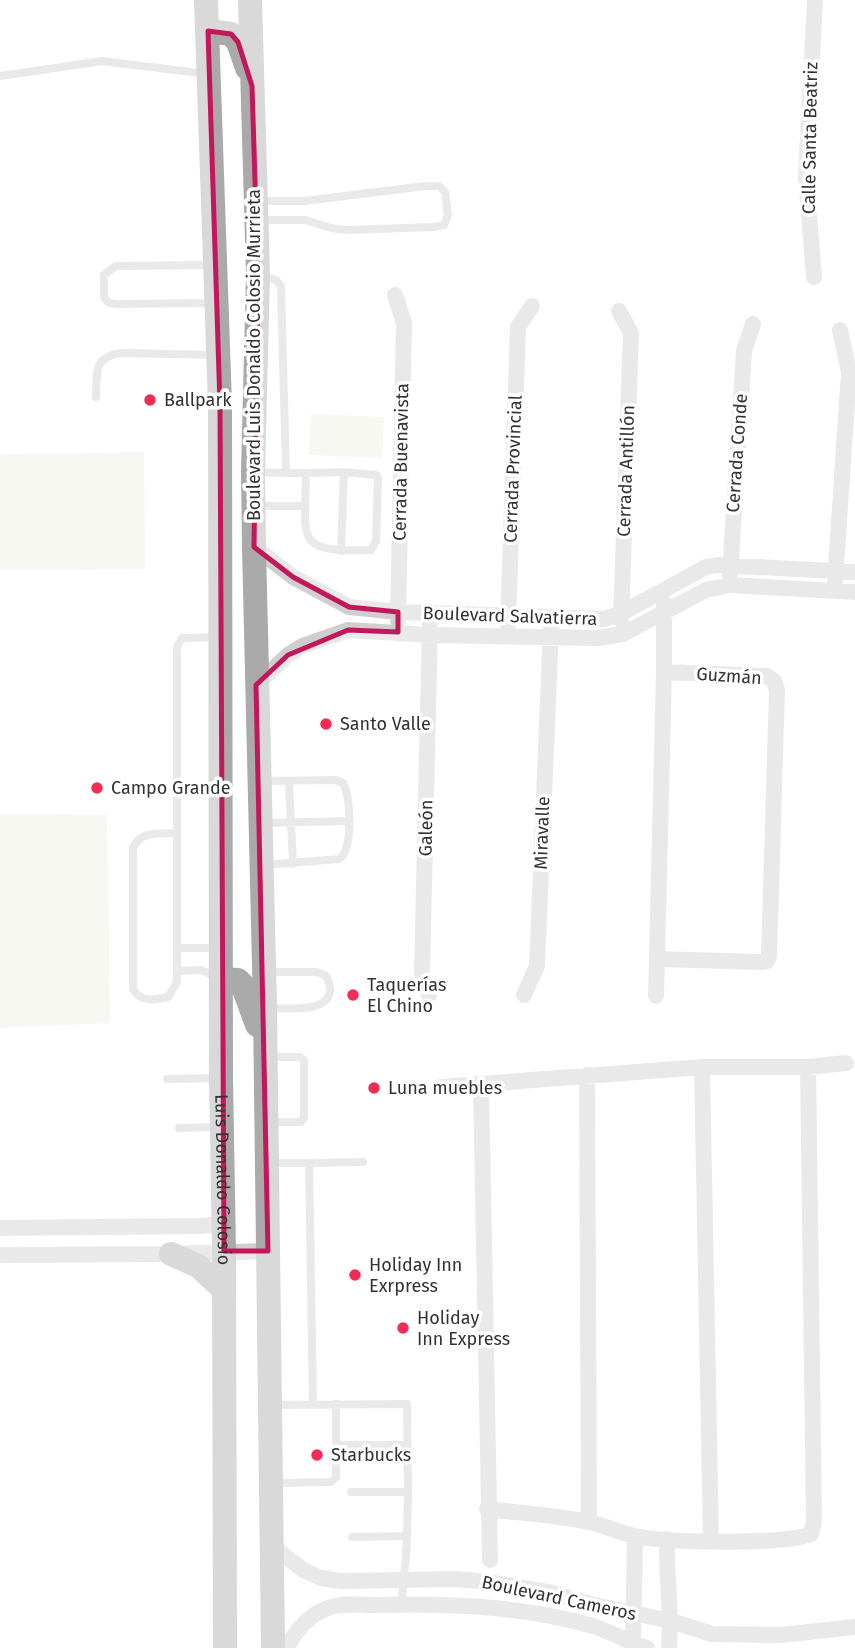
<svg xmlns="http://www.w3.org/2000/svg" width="855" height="1648" font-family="'Fira Sans',sans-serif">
  <rect width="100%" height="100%" fill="#fff"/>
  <!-- park -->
  <path fill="#eaefe0" d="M311,414l73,3 -2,41 -73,-3z
    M144,452l1,117 -145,1v-116z
    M0,814l107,1 3,208 -110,5z"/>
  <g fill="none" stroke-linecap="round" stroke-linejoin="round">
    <!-- lane -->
    <path stroke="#cfcfcf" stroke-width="8" d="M0,76l102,-15 105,13
      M258,201h46l122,-15h13l6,6 3,23 -4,10 -10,2 -88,3 -15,-2 -26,-8h-46
      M212,265l-96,1 -12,9v23l5,5 9,1 96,-1
      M263,276l13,4 5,6 5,187h20
      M96,397c1,-24 -3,-40 25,-44l95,2
      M258,472l28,1
      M344,472l32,3 2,3 -2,63 -5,9c-77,3 -66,-10 -65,-77z
      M256,506h49
      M341,551l3,-79
      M262,781l74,-1 7,3c8,16 10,63 -3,76l-77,6
      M289,782l4,82
      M264,823l84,-2
      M176,833c-17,1 -35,-3 -43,15v141c9,14 21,11 35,8l9,-15v-335l5,-9 36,-1
      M177,948h40
      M177,971l24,-1 17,7
      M268,1008c17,0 59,6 62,-17 0,-6 -1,-11 -5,-16l-8,-3h-48
      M269,1057h31l4,3v58l-3,4h-32
      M167,1079l51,-1
      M179,1128l40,-1
      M270,1163h39
      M313,1404l-4,-241 54,-1
      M336,1404v41h72
      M273,1405l134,-1 1,88h-57
      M275,1483l56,-1 5,-5v-32
      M352,1537l55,-1 1,-44
      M402,1604c0,-23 5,-45 5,-68"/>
    <!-- street -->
    <path stroke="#cfcfcf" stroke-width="16" d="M814,277l-8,-100 9,-177
      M395,295l9,28 -6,297
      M619,311l12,22 -10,287
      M254,547l39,30 56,30 49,5 206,7 16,-5 86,-47 11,-2 138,7
      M730,575l14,-224 9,-27
      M835,582l14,-210 -9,-42
      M508,625l10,-298 14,-21
      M256,685l32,-30 14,-9 46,-16 82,5 168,3 25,-4 83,-44 24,-5 125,7
      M658,959l103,3 6,-1 2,-4 8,-267 -3,-9 -7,-5 -103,-4
      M429,995l-6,-12 -1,-10 8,-349
      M524,995l13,-29 14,-338
      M656,996l8,-324v-69
      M702,1067l9,474
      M587,1075l2,447
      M481,1085l9,475
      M441,1087l261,-20h106l38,-4
      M0,1228l201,-2 22,-2
      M0,1255l171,-1 97,-3
      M487,1509c34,4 69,6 102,13 15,3 30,11 46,14 33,7 146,9 176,-2l3,-13 -6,-454
      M667,1539c-1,37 5,73 2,109
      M271,1545l32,25 18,8 20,3 115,-2 32,3 60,10 46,13 77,16 41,13 69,1 74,-8
      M287,1648c9,-18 21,-33 41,-40 13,-6 33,-3 48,-3 73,-2 146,1 217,21 18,6 36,16 54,22
      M634,1648l-1,-5 2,-107"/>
    <!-- primary -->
    <g stroke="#aaa" stroke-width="24">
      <path id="s1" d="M206,0l14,405 1,673 3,173 1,397"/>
      <path d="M250,0l8,274 -5,198 1,75 11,461 8,640"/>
      <path d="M208,31l23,3 7,8 9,26"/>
      <path d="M221,979l17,1 4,4 15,41"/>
      <path d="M171,1254l27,12 25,23"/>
    </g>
  </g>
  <!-- marked area -->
  <path d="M0 0H855V1648H0ZM208,31l23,3 7,8 14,44 6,188 -4,273 39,30 56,30 49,5v20l-50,-2 -60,25 -32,30 12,566h-44l-4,-846z" fill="#fff" fill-opacity=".55" fill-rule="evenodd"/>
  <path fill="none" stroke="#c2185b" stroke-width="5" stroke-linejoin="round" d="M208,31l23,3 7,8 14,44 6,188 -4,273 39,30 56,30 49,5v20l-50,-2 -60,25 -32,30 12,566h-44l-4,-846z"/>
  <!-- markers -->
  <g fill="#f02d55" stroke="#fff" stroke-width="2.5">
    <circle cx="150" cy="400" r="7"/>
    <circle cx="326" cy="724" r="7"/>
    <circle cx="97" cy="788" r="7"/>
    <circle cx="353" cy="995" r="7"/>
    <circle cx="374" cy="1088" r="7"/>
    <circle cx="355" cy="1275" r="7"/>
    <circle cx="403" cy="1328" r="7"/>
    <circle cx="317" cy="1455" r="7"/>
  </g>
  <g text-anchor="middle" stroke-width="7" stroke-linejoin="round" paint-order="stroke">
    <!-- street labels -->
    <g font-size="18" fill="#323232" stroke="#fff">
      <text transform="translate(810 138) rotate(-89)" y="6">Calle Santa Beatriz</text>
      <text transform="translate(254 355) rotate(-90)" y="6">Boulevard Luis Donaldo Colosio Murrieta</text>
      <text transform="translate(737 453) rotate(-86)" y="6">Cerrada Conde</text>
      <text transform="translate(401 462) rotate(-89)" y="6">Cerrada Buenavista</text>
      <text transform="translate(513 469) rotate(-88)" y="6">Cerrada Provincial</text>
      <text transform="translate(626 471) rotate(-88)" y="6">Cerrada Antillón</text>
      <text transform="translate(510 616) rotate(2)" y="6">Boulevard Salvatierra</text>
      <text transform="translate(729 676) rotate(4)" y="6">Guzmán</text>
      <text transform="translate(426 828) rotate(-89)" y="6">Galeón</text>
      <text transform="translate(542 833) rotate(-88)" y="6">Miravalle</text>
      <text dy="6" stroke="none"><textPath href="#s1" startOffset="1180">Luis Donaldo Colosio</textPath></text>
      <text transform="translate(559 1598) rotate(12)" y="6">Boulevard Cameros</text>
    </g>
    <!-- poi labels -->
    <g font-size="18" fill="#323232" stroke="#fff" text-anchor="start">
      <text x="164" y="406">Ballpark</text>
      <text x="340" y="730">Santo Valle</text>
      <text x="111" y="794">Campo Grande</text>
      <text x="367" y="991">Taquerías<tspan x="367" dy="21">El Chino</tspan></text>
      <text x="388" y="1094">Luna muebles</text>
      <text x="369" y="1271">Holiday Inn<tspan x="369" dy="21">Exrpress</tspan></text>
      <text x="417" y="1324">Holiday<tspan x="417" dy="21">Inn Express</tspan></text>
      <text x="331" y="1461">Starbucks</text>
    </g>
  </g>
</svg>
